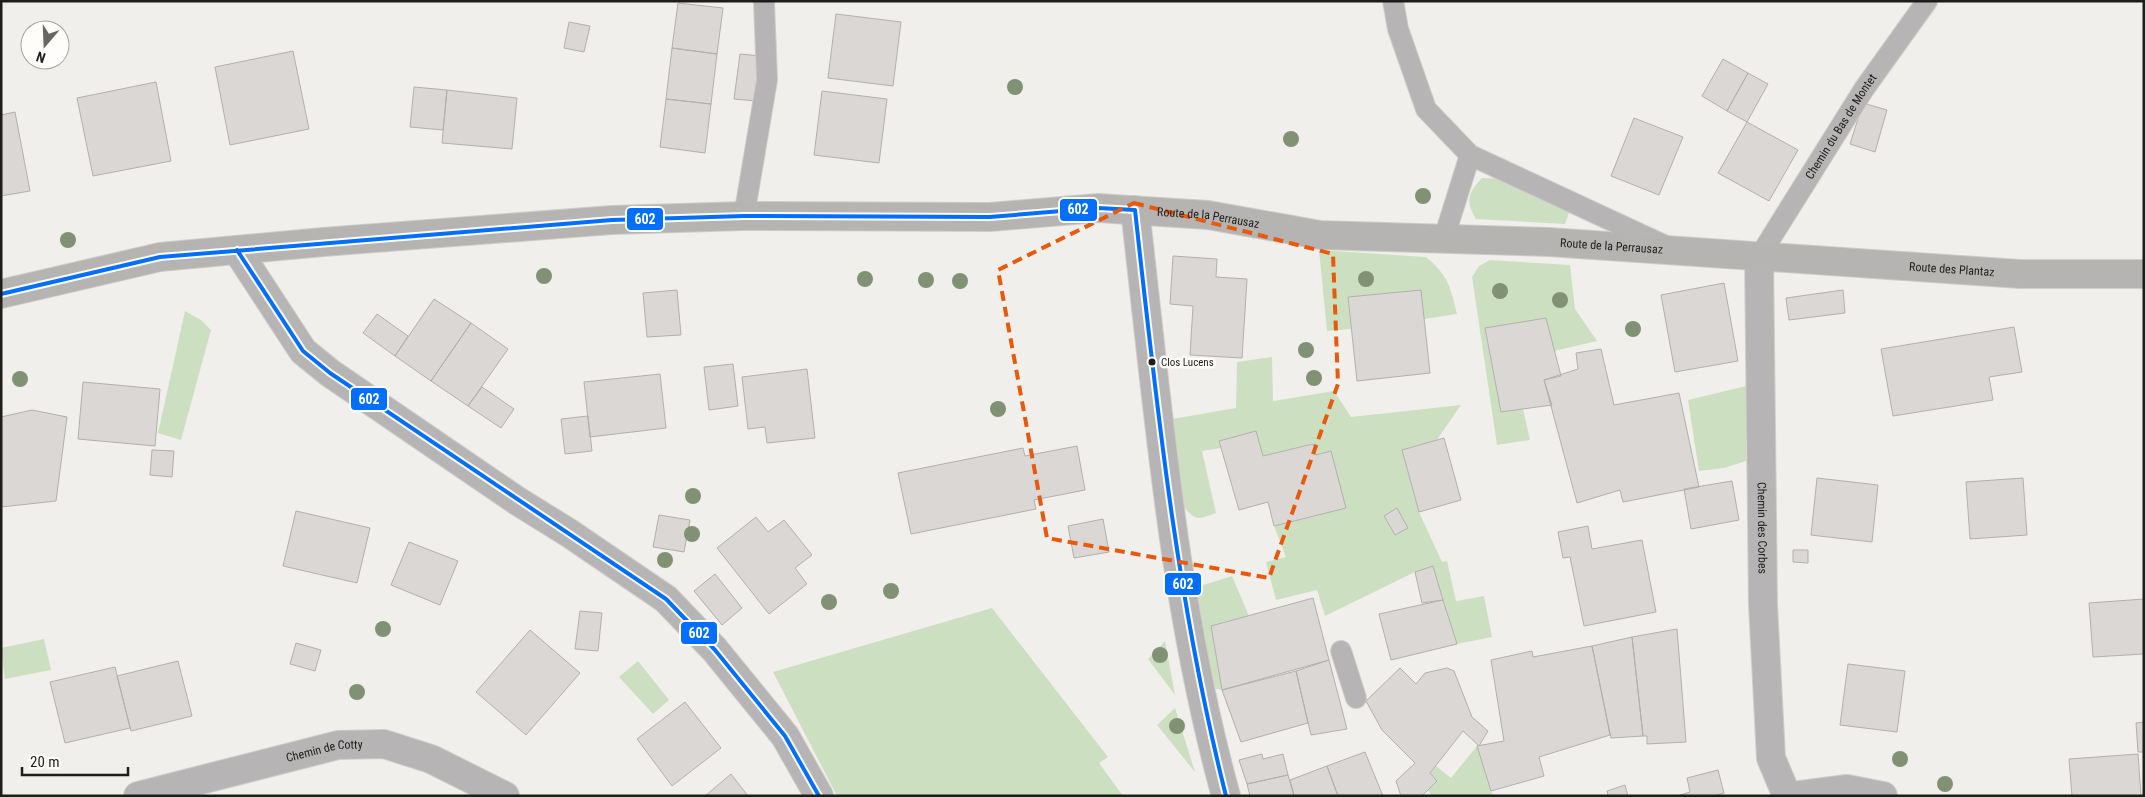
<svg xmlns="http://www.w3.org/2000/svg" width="2145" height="797" font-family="'Roboto Condensed',sans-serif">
  <rect width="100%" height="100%" fill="#f1efeb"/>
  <!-- green -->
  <path fill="#cddfc1" d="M1482,178l24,1 64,31 -5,14 -89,-5c-11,-18 -8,-26 6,-41z
    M1319,250l107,7c22,18 25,31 31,57l-33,5 -4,-29 -72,7 3,32 -24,2z
    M1490,260l80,5 5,44 22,32 -43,10 -9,-33 -60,11 16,83 22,-3 7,31 -33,5 -25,-168 7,-11z
    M185,311l16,9 10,10 -30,110 -23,-7z
    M1272,357l1,44 61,-10 17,26 110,-12 -25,36 -34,9 17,62 23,50 5,-1 9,40 28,-5 8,41 -35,7 -24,-78 -18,6 -90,44 -8,-26 -41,10 -10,-38 20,-5 -12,-31 71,-18 -14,-57 -15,4 -3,-11 -50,12 -44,-15 2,7 -19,3 14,62c-17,6 -20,9 -32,-6l-12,-88 64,-11 1,-46z
    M1746,386v75l-22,7 -25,3 -11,-71z
    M1232,576l17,40 -38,10 11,64 -9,-2 -19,-100z
    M992,608l116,149 -9,6 24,33h-286l-64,-124z
    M44,639l7,31 -46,9 -4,-31z
    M1165,641l10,54 -27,-36z
    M638,661l31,39 -16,14 -34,-37z
    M1175,708l20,64 -38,-47z
    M1477,746l16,50h-62l-3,-6 9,-9 -7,-8 6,-7 15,12z"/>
  <!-- building -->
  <path fill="#dad7d5" stroke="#b2b0ae" d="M678,3l45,5 -6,46 -45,-6z
    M836,14l65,8 -8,64 -65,-8z
    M569,22l21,4 -6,26 -20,-4z
    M672,48l45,6 -6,50 -45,-5z
    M293,51l16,78 -79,16 -15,-78z
    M740,54l21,2 -5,45 -22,-2z
    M1723,59l25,14 -21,38 -25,-15z
    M1748,73l20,11 -21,38 -20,-11z
    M156,82l15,79 -78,15 -16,-78z
    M414,87l33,3 -4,40 -33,-3z
    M447,90l70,8 -5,51 -70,-6z
    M822,91l65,8 -8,64 -65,-8z
    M666,99l45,5 -6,49 -45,-6z
    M1863,103l24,7 -12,42 -25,-8z
    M15,112l15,79 -29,5v-81z
    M1634,118l49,19 -24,58 -48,-19z
    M1747,122l51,28 -29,51 -51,-28z
    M1173,256l44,3 -1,18 31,2 -5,79 -52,-3 3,-49 -23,-2z
    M1724,283l14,78 -63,11 -14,-77z
    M677,290l4,45 -34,2 -4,-44z
    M1421,290l9,83 -73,8 -9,-84z
    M1843,290l2,23 -56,7 -3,-22z
    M434,299l37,24 -40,58 -36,-25z
    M377,314l31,22 -13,20 -32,-23z
    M1546,318l15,58 -17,4 8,25 -51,7 -16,-84z
    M471,323l37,26 -40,57 -37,-25z
    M2014,327l8,45 -33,5 4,23 -100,16 -12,-67z
    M1601,349l13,56 65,-12 20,94 -76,15 -3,-12 -43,13 -33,-123 34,-11 -2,-16z
    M733,364l5,42 -29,4 -5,-43z
    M807,369l8,69 -48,5 -2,-16 -17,2 -6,-52z
    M660,374l6,54 -76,9 -6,-55z
    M83,382l77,7 -5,57 -77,-7z
    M482,387l32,22 -13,19 -33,-22z
    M32,410l35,7 -11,84 -55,6v-90z
    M588,416l4,35 -27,3 -4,-35z
    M1256,431l7,25 50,-12 3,11 15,-4 15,57 -72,18 -6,-24 -29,8 -20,-69z
    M1444,438l17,62 -42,12 -17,-62z
    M1077,446l8,44 -51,10 2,9 -125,25 -13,-61 125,-25 2,8z
    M152,450l22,1 -2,26 -22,-2z
    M1817,478l61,7 -6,57 -61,-7z
    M2023,478l4,57 -57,4 -4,-57z
    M1732,481l7,39 -48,9 -7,-40z
    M1397,508l11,20 -13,7 -11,-19z
    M296,511l74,17 -13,55 -74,-17z
    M659,515l31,5 -6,32 -31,-5z
    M756,517l12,15 16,-12 28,35 -17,13 12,16 -38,30 -52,-66z
    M1103,519l6,33 -35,6 -6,-32z
    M1588,526l4,23 50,-9 14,72 -72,14 -14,-69 -7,1 -5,-26z
    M409,542l49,19 -18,44 -49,-20z
    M1793,550h15v13l-15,-1z
    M1433,566l10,34 -21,3 -7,-31z
    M715,574l27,34 -20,17 -28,-34z
    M1313,598l16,62 -107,30 -11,-64z
    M2144,599v55l-51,3 -4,-54z
    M1443,600l14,44 -66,16 -12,-46z
    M580,611l22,2 -4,38 -23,-2z
    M1677,629l9,113 -39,2v-8h-4l-11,-99z
    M530,630l50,43 -54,62 -50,-43z
    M1632,637l11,99 -32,2 -19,-92z
    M296,643l25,7 -6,21 -25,-7z
    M1592,646l18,89 -71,22 5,19 -53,15 -14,-45 27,-5 -13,-81 41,-9 1,6z
    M1329,660l18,69 -36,6 -15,-64z
    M178,661l14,55 -61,15 -14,-55z
    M1848,664l57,7 -8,61 -57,-7z
    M115,667l15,61 -65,15 -15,-61z
    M1400,668l16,16 9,-11 22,-5 7,3 18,46 16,14 -9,15 -16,-15 -33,42 7,8 -15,15h-21l-5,-15 19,-18 -33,-33 -16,-29z
    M1296,671l12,52 -67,19 -19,-52z
    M685,702l36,46 -49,38 -35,-47z
    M2144,722v30h-6l-2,-29z
    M1365,752l18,44h-45l-11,-30z
    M1262,754l1,5 20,-5 5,21 -41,9 -8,-24z
    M2138,754l3,42h-69l-3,-37z
    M1327,766l11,30h-44l-4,-16z
    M1718,770l6,23 -11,3h-36l13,-4 -3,-14z
    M731,774l17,22h-43z
    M1288,775l6,21h-44l-3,-12z
    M1625,785l3,11h-20l-1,-5z"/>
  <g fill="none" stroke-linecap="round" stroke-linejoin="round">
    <!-- lane casing -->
    <g stroke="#cfcdca" stroke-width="22">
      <g id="lane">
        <path d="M1393,1l5,28 28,80 44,46 -26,83"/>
        <path d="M1470,155l196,91"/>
        <path d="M744,216l23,-136 -3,-78"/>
        <path id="s1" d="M1759,257l105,-168 63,-88"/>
        <path d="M1341,651l15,47"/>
      </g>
    </g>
    <!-- street casing -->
    <g stroke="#cfcdca" stroke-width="30">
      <g id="street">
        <path d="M1135,210c23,196 38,395 91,586"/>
        <path d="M237,250l66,101 27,22 186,127 53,33 97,66 49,51 70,86 34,60"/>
        <path id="s2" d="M1759,257l4,348 8,153 16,38"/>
        <path id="s3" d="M138,796l200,-51 46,-1 47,15 74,37"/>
        <path d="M1793,796l54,-7 36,7"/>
      </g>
    </g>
    <!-- secondary casing -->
    <g stroke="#cfcdca" stroke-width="30">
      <g id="secondary">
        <path id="s4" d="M1,294l159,-37 163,-15 289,-22 132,-4 246,1 108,-9 110,7 112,20 229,7 471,32h124"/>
      </g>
    </g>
    <!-- lane -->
    <use href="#lane" stroke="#b6b4b4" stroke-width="20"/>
    <!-- street -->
    <use href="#street" stroke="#b6b4b4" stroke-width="28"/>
    <!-- secondary -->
    <use href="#secondary" stroke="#b6b4b2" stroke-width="28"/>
    <!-- bus-1 casing -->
    <g stroke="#fefdfc" stroke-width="8">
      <path id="bus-1" d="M237,250l66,101 27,22 336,226 49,51 70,86 34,60
        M1,294l159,-37 452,-37 132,-4 246,1 108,-9 37,2c22,198 42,392 91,586"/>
    </g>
    <!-- bus-1 -->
    <use href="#bus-1" stroke="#006fff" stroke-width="4"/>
  </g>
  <!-- trees -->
  <g fill="#809174">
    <circle cx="1015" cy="87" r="8"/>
    <circle cx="1291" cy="139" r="8"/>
    <circle cx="1423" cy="196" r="8"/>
    <circle cx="68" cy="240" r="8"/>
    <circle cx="544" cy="276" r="8"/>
    <circle cx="865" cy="279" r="8"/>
    <circle cx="1366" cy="279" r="8"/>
    <circle cx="926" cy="280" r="8"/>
    <circle cx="960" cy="281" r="8"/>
    <circle cx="1500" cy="291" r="8"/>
    <circle cx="1560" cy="300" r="8"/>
    <circle cx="1633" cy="329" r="8"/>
    <circle cx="1306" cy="350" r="8"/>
    <circle cx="1314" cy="378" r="8"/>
    <circle cx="20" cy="379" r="8"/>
    <circle cx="998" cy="409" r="8"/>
    <circle cx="693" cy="496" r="8"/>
    <circle cx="692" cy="534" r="8"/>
    <circle cx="665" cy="560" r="8"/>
    <circle cx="891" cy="591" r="8"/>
    <circle cx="829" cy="602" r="8"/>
    <circle cx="383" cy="629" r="8"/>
    <circle cx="1160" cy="655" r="8"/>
    <circle cx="357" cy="692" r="8"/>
    <circle cx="1177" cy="726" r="8"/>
    <circle cx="1900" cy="759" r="8"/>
    <circle cx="1945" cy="784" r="8"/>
  </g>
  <!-- marked area -->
  <path fill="none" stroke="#e8590c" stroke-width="4" stroke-dasharray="10 6" stroke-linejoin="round" d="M1134,203l199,51 5,130 -69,194 -222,-40 -49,-268z"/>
  <!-- markers -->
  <circle fill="#1f1d1a" stroke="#fefdfc" stroke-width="2" cx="1152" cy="362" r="4.5"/>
  <g text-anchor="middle" stroke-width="5" stroke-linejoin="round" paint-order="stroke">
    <!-- bus labels -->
    <g font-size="11" fill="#1f1d1a" stroke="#fefdfc" text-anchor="start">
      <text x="1161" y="366">Clos Lucens</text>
    </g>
    <!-- street labels -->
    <g font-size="12" fill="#1f1d1a" stroke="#fefdfc">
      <text dy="4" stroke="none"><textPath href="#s1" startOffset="154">Chemin du Bas de Montet</textPath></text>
      <text dy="4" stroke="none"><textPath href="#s4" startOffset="1214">Route de la Perrausaz</textPath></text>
      <text dy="4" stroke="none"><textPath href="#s4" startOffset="1619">Route de la Perrausaz</textPath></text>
      <text dy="4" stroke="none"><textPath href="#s4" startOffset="1960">Route des Plantaz</textPath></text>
      <text dy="4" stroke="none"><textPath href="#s2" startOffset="271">Chemin des Corbes</textPath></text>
      <text dy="4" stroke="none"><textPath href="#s3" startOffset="192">Chemin de Cotty</textPath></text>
    </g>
  </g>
  <g stroke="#fefdfc" stroke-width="2">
    <rect x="1059" y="198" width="39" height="24" rx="5" fill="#006fff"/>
    <rect x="626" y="207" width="38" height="24" rx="5" fill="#006fff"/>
    <rect x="350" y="387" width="38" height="24" rx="5" fill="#006fff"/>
    <rect x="1164" y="572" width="38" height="24" rx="5" fill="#006fff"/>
    <rect x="680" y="621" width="38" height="24" rx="5" fill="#006fff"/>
  </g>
  <g font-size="14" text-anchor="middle" font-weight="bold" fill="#fff">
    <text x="1078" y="214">602</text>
    <text x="645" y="224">602</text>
    <text x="369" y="404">602</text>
    <text x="1183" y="589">602</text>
    <text x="699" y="638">602</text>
  </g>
  <!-- border -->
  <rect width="2145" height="797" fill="none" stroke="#1f1d1a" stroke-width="5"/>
  <!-- north arrow -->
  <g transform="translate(45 45) rotate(199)"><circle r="24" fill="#fefdfc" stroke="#a5a3a2"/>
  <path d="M0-4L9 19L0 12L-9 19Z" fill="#686663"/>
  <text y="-8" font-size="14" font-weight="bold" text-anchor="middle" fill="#1f1d1a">N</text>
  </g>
  <!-- scale -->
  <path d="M22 767v8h106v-8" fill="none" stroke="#1f1d1a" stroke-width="2.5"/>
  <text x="30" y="767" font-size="15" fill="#1f1d1a" stroke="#fefdfc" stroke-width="4" paint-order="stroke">20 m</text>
</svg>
